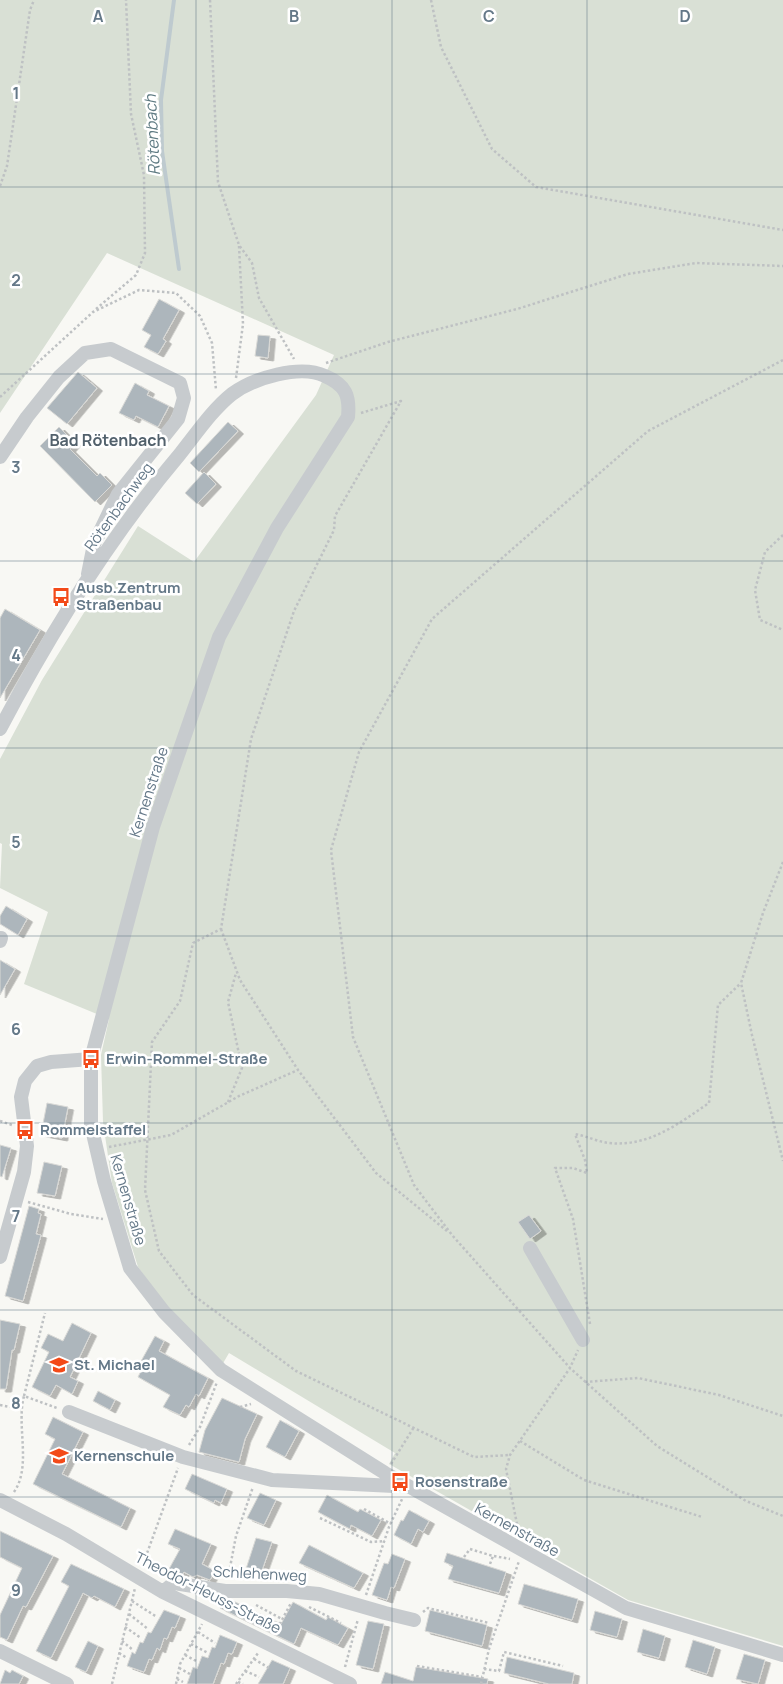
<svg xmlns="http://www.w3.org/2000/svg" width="783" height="1684" font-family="Manrope,sans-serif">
  <defs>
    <filter id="shadow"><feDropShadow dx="5.5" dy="3" stdDeviation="0" flood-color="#0004"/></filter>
  </defs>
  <rect width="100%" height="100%" fill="#f8f8f4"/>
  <!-- green -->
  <path fill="#d9e0d5" d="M0,0h783v1646l-155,-46 -239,-136 6,-11 -166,-100 -7,12 -54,-56 -30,-42 -26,-84 -9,-61 -2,-67 8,-36 -85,-35 24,-72 -48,-24 2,-44 -2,-1v-84l42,-79 96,-154 56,36 122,-167 18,-40 -227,-102 -107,160z"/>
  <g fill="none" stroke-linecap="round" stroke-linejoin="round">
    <!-- stream -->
    <path stroke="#becacf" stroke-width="4" d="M174,0l-13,100 1,51 17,118"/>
  </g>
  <!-- building -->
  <path fill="#adb6bc" stroke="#d9d9d6" filter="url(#shadow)" d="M159,299l20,11 -16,29 3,2 -8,13 -14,-7 7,-12 -9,-5z
    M258,335l12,1 -2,22 -13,-2z
    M78,372l19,16 -30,36 -20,-16z
    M135,383l14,8 -2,4 22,11 -11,21 -22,-11 -2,4 -15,-7z
    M228,422l10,9 -39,41 -9,-9z
    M59,427l16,16 -5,6 27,27 3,-3 12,12 -17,17 -55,-56z
    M204,472l12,12 -19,20 -12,-11z
    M5,609l35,21 -40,68v-80z
    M6,906l21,13 -9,16 -18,-11v-8z
    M0,960l15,9 -15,26z
    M47,1103l21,4 -6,31 -21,-4z
    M0,1145l11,3 -9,29 -2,-1z
    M44,1162l18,4 -7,30 -18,-3z
    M29,1206l10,3 -1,4 3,1 -5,20 5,1 -18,66 -18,-5z
    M529,1215l12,16 -11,8 -12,-17z
    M0,1320l20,4 -6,26h-2l-6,39h-6z
    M72,1323l19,10 -21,44 8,4 -6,13 -16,-9 -6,11 -18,-9 17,-35 -8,-4 7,-14 15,7z
    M155,1336l9,5 -5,10 49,27 -9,18 -3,-2 -7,13 -3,-2 -6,10 -17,-8 7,-12 -32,-18 6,-12 -4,-2z
    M98,1391l17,9 -5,10 -17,-9z
    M222,1398l35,16 -12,25 -6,23 -40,-10 6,-22z
    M53,1417l30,15 -21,42 68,34 -9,19 -88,-43 22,-45 -10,-5z
    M280,1420l19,11 -14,26 -19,-10z
    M192,1474l35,15 -6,14 -6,-3 -1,3 -29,-14z
    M260,1493l16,7 -12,25 -17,-7z
    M327,1495l31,17 2,-3 21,11 -9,16 -21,-11 -1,4 -32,-17z
    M409,1510l20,11 -6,11 -5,-3 -7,15 -17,-9 7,-15 2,1z
    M175,1529l36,15 -9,20 13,7 -5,9 -13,-5 -4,2 -9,-5 -2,3 -13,-6 11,-20 -12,-5z
    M0,1531l53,25 -27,51 -3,-1 -16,34 -7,-3v-22l22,-47 -22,-11z
    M256,1538l16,4 -12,34 -15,-4z
    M309,1545l54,28 -9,15 -55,-25z
    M447,1553l59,19 -7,21 -51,-14 5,-13 -9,-4z
    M392,1554l13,5 -11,29 -3,-1 -4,13 -15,-5 12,-32 4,1z
    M71,1564l53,25 -9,18 -21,-11 -2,2 -9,-5 -32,65 -15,-7 33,-65 -8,-4z
    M524,1584l54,15 -6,21 -54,-16z
    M223,1600h8l50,24 12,-22 33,18 2,-3 20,11 -10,17 -37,-17 -7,16 -74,-36z
    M164,1610l16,6 -5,12 -3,-1 -5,12 -3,-1 -4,12 -3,-2 -5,12 -3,-1 -5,13 -17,-6 5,-14 3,2 5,-12 3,1 5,-11 3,1z
    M430,1610l57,15 -5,21 -57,-15z
    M595,1611l27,8 -5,18 -27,-7z
    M368,1621l16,3 -11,45 -17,-4z
    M643,1629l22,7 -6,22 -22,-6z
    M220,1635l17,7 -5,12 -4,-1 -4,11 -3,-1 -8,21h-26l6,-17 4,2 5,-13 6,2 4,-11 3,1z
    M693,1640l22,7 -8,27 -22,-7z
    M88,1641l10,5 -12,26 -11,-5z
    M744,1654l21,6 -7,24 -22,-5z
    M507,1657l67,16 -2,11h-23l-45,-11z
    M272,1660l18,8 -7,16h-25z
    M416,1667l72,12 -1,5h-106l4,-12 28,9z
    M5,1670l5,3 2,-3 11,6 -4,8h-19z"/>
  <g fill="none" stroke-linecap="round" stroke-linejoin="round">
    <!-- path -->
    <path stroke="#bec1c3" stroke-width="2.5" stroke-dasharray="2.5 2.5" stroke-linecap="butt" d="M210,0l8,182 21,63 13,18 7,35 35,61
      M431,0l10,47 51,102 44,38 247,43
      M0,186l7,-20 23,-156 4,-10
      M96,309l40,-34 9,-22 -1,-78 -13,-61 -5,-114
      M783,360l-135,71 -216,188 -73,133 -28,98 22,187 61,148 38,50 118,133 87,78 89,55 37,15
      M326,363l62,-21 129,-33 111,-35 68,-11 87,3
      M236,378l7,-54 -4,-78
      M0,397l93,-85 46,-22 37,3 24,23 12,27 4,47
      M361,413l40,-12 -66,115 -1,14 -40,81 -43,128 -30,190 -28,14 -13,58 -28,41 -7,148 14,61 34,44 103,76 178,86 36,-2
      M783,535l-18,17 -10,38 5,30 23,10
      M783,862l-20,51 -22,70 11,52 31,126
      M221,929l19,51 58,90 78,103 71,58
      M228,1102l14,-34 -14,-66 8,-29
      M0,1121l12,4
      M109,1147l62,-12 68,-39 59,-26
      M28,1202l43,12 32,5
      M590,1324l-17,-105 -18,-51h18l14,5 -2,-13 -10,-26c12,2 23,8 34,9 40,4 69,-19 100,-40l9,-98 23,-22
      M585,1382l53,-4 81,17 64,21
      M24,1396l21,-83
      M0,1405l21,4
      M240,1407l11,-3
      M520,1441l64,39 118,37
      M189,1445l11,-18 17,-45
      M391,1464l23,-37
      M14,1492c18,-26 2,-66 10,-96l33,12
      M364,1509l27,15
      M320,1518l51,24 14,-1
      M519,1534l-13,-65 4,-14 60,-87 8,-18
      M494,1556l16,3
      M464,1557l6,-8 23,7 -3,8
      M142,1567l36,-99
      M228,1578l8,-42 17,-49
      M366,1595l23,-68 14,-30
      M132,1601l25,16
      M256,1605l26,14
      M309,1607l32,16
      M423,1612l5,-4 61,15
      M129,1614l19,15
      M125,1627l16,11
      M198,1632l17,11
      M275,1633l16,-30
      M122,1641l11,9
      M191,1644l17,9
      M119,1653l8,5
      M185,1655l13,7
      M254,1659l15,9
      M417,1666l65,11
      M345,1667l13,-48
      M179,1668l11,6
      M484,1669l15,2 5,-19 59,14
      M245,1671l14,6
      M177,1679l6,3
      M238,1682l5,2
      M112,1684l23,-96
      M176,1684l4,-20 22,-40
      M236,1684l22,-31
      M481,1684l8,-35 30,-88"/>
    <!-- minor -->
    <path stroke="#c7cbce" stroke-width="14" d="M0,457l27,-40 32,-40 26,-24 26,-4 69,34 4,15 -6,21 -60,75 -24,50 -6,30
      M0,729c51,-97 109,-191 180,-275 16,-20 32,-44 52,-60 22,-16 68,-30 93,-18 21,9 25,20 23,41l-71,111 -58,109 -66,190 -62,232v66l13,56 26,87 34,44 57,58 164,103 241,135 157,47
      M0,941l1,-3
      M530,1248l53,92
      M0,1257l24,-85 3,-26 -6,-49 4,-16 12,-15 14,-4 40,-3
      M69,1412l114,45 89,23 122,6 6,-4
      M0,1500l66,34 97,58 187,92
      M163,1592l11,-9 51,8h62l32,3 66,19 29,7
      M0,1651l67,33"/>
  </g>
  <!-- grid -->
  <path fill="none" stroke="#647888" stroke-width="1" stroke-opacity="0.55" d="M196,0v1684M392,0v1684M587,0v1684M0,187h783M0,374h783M0,561h783M0,748h783M0,936h783M0,1123h783M0,1310h783M0,1497h783"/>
  <!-- icons -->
  <defs>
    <g id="bus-bare" transform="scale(1.5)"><path d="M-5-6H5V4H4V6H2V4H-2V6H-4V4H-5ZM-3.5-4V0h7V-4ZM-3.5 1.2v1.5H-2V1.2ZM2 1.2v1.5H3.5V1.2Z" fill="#f34a19" stroke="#fff" stroke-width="2.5" paint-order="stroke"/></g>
    <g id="school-bare" transform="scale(1.5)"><path d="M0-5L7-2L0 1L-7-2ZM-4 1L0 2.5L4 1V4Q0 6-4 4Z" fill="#f34a19" stroke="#fff" stroke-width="2.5" paint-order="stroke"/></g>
  </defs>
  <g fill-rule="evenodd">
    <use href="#bus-bare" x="61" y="597"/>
    <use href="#bus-bare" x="91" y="1059"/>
    <use href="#bus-bare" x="25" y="1130"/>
    <use href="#school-bare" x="59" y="1365"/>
    <use href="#school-bare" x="59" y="1456"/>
    <use href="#bus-bare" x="400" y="1482"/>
  </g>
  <g text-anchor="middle" stroke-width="5" stroke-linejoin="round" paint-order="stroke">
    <!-- street labels -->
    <g font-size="15" fill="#647888" stroke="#fff">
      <text transform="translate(119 507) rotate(-54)" y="5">Rötenbachweg</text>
      <text transform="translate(149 792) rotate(-72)" y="5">Kernenstraße</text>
      <text transform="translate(128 1200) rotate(74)" y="5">Kernenstraße</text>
      <text transform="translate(517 1530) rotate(29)" y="5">Kernenstraße</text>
      <text transform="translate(260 1574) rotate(3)" y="5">Schlehenweg</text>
      <text transform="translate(208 1593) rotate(27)" y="5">Theodor-Heuss-Straße</text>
    </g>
    <!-- poi labels -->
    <g font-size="15" font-weight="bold" fill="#647888" stroke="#fff" text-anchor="start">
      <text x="76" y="593">Ausb.Zentrum<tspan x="76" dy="17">Straßenbau</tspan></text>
      <text x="106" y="1064">Erwin-Rommel-Straße</text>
      <text x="40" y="1135">Rommelstaffel</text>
      <text x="74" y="1370">St. Michael</text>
      <text x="74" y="1461">Kernenschule</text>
      <text x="415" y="1487">Rosenstraße</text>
    </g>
    <!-- water labels -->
    <g font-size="16" font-style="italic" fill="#5f7b83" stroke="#fff">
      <text transform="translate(152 135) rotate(-93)" y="6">Rötenbach</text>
    </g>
    <!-- neighbourhood labels -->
    <g font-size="16" font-weight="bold" fill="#52616c" stroke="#fff">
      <text x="108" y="446">Bad Rötenbach</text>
    </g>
  </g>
  <g font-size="16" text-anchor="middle" font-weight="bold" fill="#647888" stroke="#fff" stroke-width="5" stroke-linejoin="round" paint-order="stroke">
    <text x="98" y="22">A</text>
    <text x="294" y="22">B</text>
    <text x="489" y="22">C</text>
    <text x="685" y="22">D</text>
    <text x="16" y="99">1</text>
    <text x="16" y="286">2</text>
    <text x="16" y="473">3</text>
    <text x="16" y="661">4</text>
    <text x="16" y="848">5</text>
    <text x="16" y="1035">6</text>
    <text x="16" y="1222">7</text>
    <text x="16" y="1409">8</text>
    <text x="16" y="1596">9</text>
  </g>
</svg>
